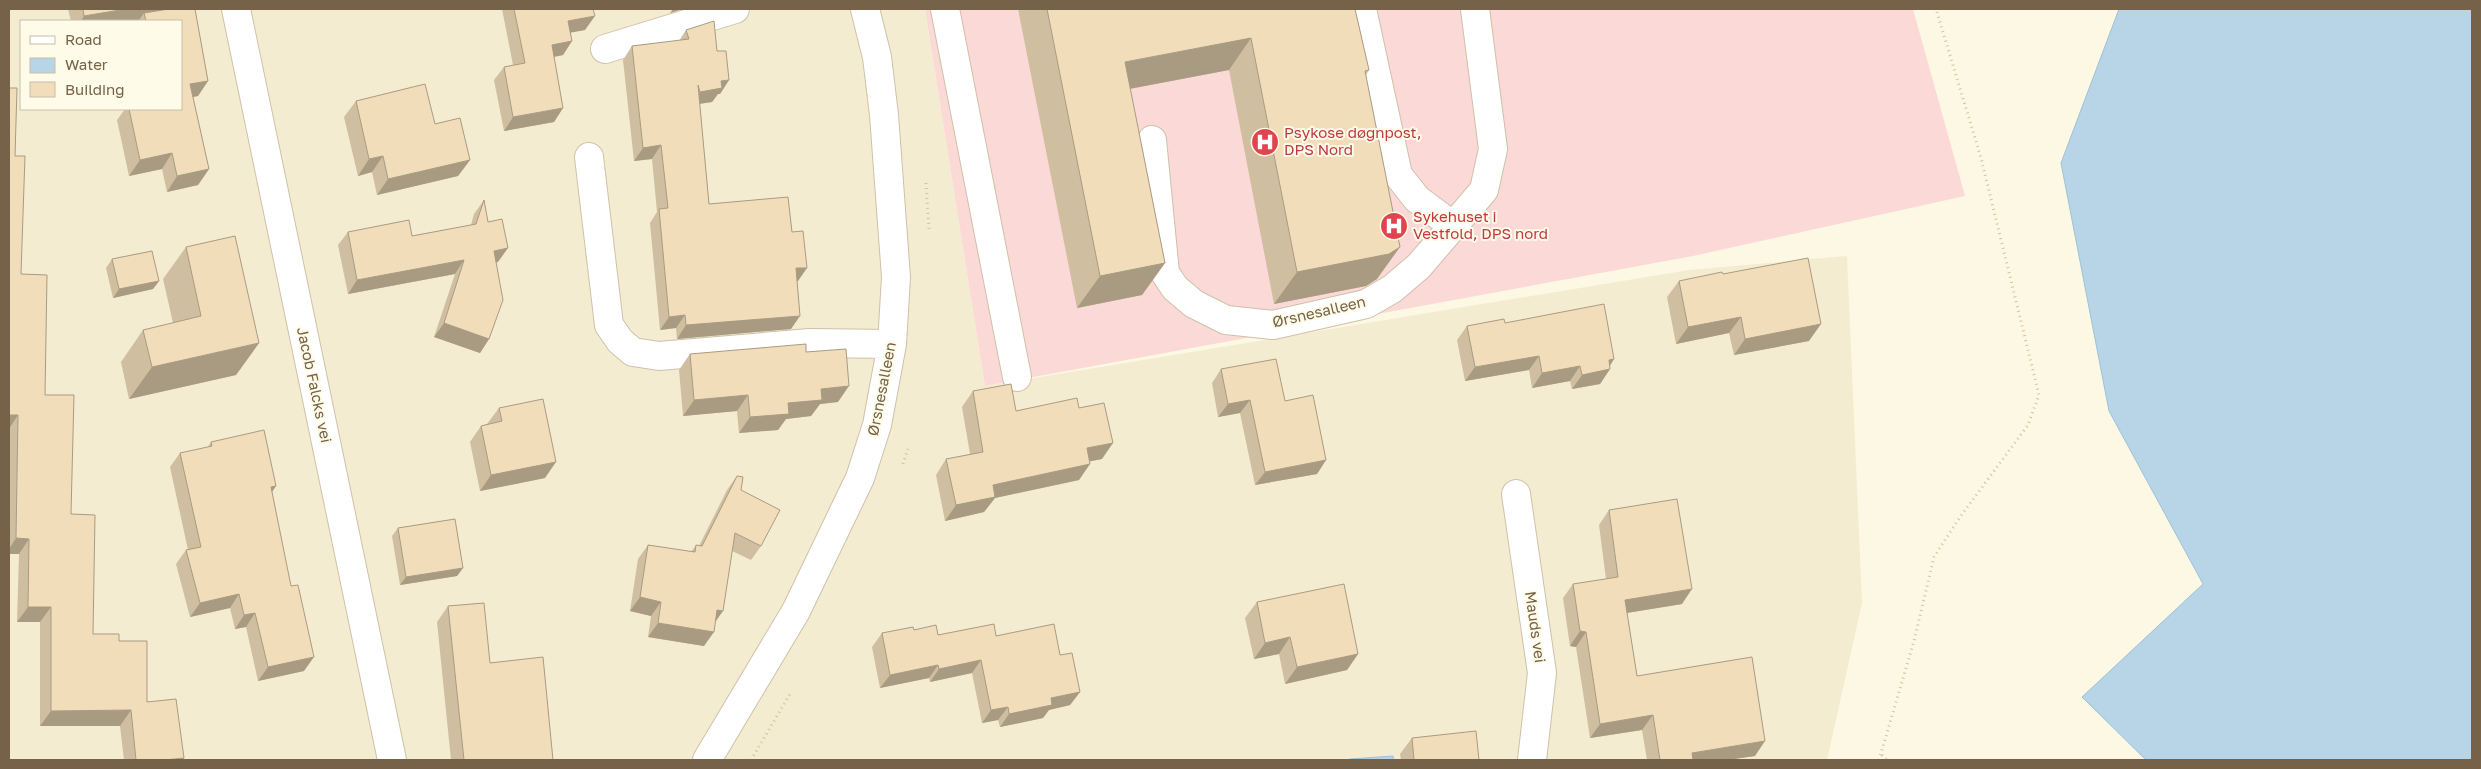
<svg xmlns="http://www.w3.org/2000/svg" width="2481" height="769" font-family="'Golos Text',sans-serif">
  <rect width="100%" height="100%" fill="#fdf8e3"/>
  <!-- residential -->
  <path fill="#f4ecd1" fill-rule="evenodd" d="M9,9h916l60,377 704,-116 158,-14 15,347 -35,157h-1818zM21,21h160v88h-160z"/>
  <!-- medical -->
  <path fill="#fbd9d6" d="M925,9h988l52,187 -272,60 -708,130z"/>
  <!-- water -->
  <path fill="#b7d5e6" stroke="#9dc2d8" d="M2119,9h353v751h-326l-64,-63 121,-113 -94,-173 -48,-248z
    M1393,756l1,4h-46l2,-1z"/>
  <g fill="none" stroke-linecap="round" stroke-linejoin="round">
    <!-- minor casing -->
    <g stroke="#cec1a9" stroke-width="30">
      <path id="minor" d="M236,9l156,751
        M945,9l72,368
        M1362,9l36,166 19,24 36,27
        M605,49l130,-40
        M1152,140l13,133 10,15 19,16 32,16 47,5 93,-21 26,-15 27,-23 65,-76 9,-41 -18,-140
        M589,157l20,168 11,16 13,11 26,4 151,-13 82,1
        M1516,494l26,179 -10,87
        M707,760l89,-149 64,-133 17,-53 15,-81 4,-67 -12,-162 -7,-58 -12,-48"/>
    </g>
    <!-- path -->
    <path stroke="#d7c09d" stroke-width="3" stroke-dasharray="1 4" stroke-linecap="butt" d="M926,183l3,46
      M903,464l5,-15
      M1882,755l5,5
      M751,760l39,-66
      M1879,760l35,-119 20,-84 26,-40 68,-92 11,-30 -58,-237 -45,-149"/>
    <!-- minor -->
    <use href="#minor" stroke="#fff" stroke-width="28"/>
  </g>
  <!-- wall -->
  <path fill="#d0bea0" d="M68,9h95l-1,1 7,-1h26l13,72 -10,15 -5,1 16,72 -11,16 -31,7 -5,-23 -33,7 -12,-56 8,-11h56v-88h-42v-1l-4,1h-64z
    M502,9h91l-8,21 -15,2 2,9 -9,14 -9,2 9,51 -9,14 -50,9 -10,-51 10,-13 9,-2z
    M1018,9h337l14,61 -3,5 11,204 -11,7 -92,18 -45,-234 -99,19 35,174 -23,32 -65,13z
    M686,30l31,21 12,29 -9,14h-2l-6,8 -13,2 10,100 83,28 15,36 -10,13 -6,48 -114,10 -1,-11 -16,2 -10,-107 7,-11 -5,-53 -18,2 -11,-101 9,-14 47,-5z
    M9,88l6,68 6,118 24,121 26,119 22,120 26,7 28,61 36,58h-59l-4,-34h-80v-104h-23l2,-68h-10z
    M356,101l79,23 35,36 -12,16 -81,19 -5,-23 -14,4 -14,-59z
    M484,200l4,22 10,40 -2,1 -7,76 -9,14 -46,-16 21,-63 -107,20 -10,-49 10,-13 64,4 59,-11 3,-11z
    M186,247l73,96 -23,32 -107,24 -8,-37 22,-32 30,-7 -10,-44z
    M112,259l47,22 -6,8 -40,9 -7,-30z
    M1723,274l86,67 -75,14 -5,-22 -53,11 -9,-47 12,-16z
    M1505,323l109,36 -4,7v3l-10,15 -28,5 -2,-8 -38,7 -3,-18 -64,11 -8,-41 10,-14z
    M806,352l32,50 -18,2 -9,12 -25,3 -8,11 -39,3 -2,-22 -54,5 -4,-46 11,-16z
    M1221,369l64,32 41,59 -9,14 -62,11 -15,-72 -22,4 -6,-34z
    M973,391l43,20 63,-3 23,51 -12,2 -11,19 -84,18 -11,14 -39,9 -9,-46 10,-16 24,-5 -8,-47z
    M499,408l46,70 -65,13 -10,-49 11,-16 6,-2z
    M211,442l65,44 -4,6 32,179 -46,10 -12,-54 -11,2 -5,-21 -40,9 -14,-53 10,-14h2l-18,-83 10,-14 27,-5z
    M737,476l4,14 20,56 -10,14 -19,-9 -17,72 -11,23 -56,-9 3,-21 -21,-5 8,-52 10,-14 43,7 5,-7 3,1 28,-56z
    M1609,510l73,94 -55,9 10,63 118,80 -28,4h-80l-5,-30 -52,8 -14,-91 -6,-1 -7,-48 10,-14 33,-5 -7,-54z
    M398,528l65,40 -6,8 -57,9 -8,-49z
    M1257,602l101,52 -11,16 -62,14 -6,-30 -25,5 -9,-41z
    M448,606l42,57 63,97h-102l-14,-138z
    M914,630l24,5 58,1 64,19 20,37 -10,13 -21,5 -6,8 -43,9 -2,-7 -16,3 -10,-50 -42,9 -1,-4 -49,10 -8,-41 10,-14z
    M1412,738l67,22h-78l-1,-6z"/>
  <!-- shaded-wall -->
  <path fill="#a99b82" d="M126,9h37l-6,8 -13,-4 -5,7 -4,1h-54l3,-5z
    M673,9h10l-13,4z
    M595,16l-10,14 -27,5 10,-14z
    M1251,38l-22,32 -127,24 23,-32z
    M572,41l-9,14 -21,4 10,-14z
    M729,80l-9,14h-2l-6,8 -21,3 9,-13 21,-11z
    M208,81l-10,15 -17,3 9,-15z
    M563,108l-9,14 -50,9 9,-14z
    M661,145l-9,14 -18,2 9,-13z
    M172,153l-10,16 -33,7 11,-16z
    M383,156l-11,16 -14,4 11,-17z
    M470,160l-12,16 -81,19 11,-16z
    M209,169l-11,16 -31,7 10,-16z
    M1400,247l-23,32 -11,7 -92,18 23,-32z
    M508,248l-10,14 -14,3 10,-14z
    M464,260l-9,14 -107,20 9,-14z
    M1165,263l-23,32 -65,13 23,-32z
    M796,268h11l-9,13 -12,1z
    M159,281l-6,8 -40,9 6,-9z
    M685,315l-9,13 -16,2 9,-13z
    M800,316l-9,13 -114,10 9,-14z
    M1741,317l-12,16 -53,11 12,-17z
    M444,323l45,16 -9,14 -46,-16z
    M1821,324l-12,17 -75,14 11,-16z
    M259,343l-23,32 -107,24 23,-32z
    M1539,356l-10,14 -64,11 10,-14z
    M1614,359l-7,11 3,-1 -10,15 -28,5 10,-14 27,-15z
    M1580,366l-10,15 -38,7 10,-15z
    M849,386l-11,16 -18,2 -9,12 -25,3 -8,11 -39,3 11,-16 38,-14 33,-14z
    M748,395l-11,16 -54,5 11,-16z
    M1250,400l-10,13 -22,4 10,-13z
    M9,415h9l-9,14z
    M1113,443l-11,16 -26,5 11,-16z
    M1326,460l-9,14 -62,11 10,-13z
    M556,462l-11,16 -65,13 11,-16z
    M1090,464l-11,16 -84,18 -11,14 -39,9 11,-16 37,-20z
    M276,486l-9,13 4,-12z
    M16,538l13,1 -10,15h-10v-5z
    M463,568l-6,8 -57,9 6,-8z
    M1692,589l-10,15 -68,11 11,-15z
    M239,594l-9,14 -40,9 10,-14z
    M640,597l21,5 -10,14 -21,-5z
    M28,607h23l-11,15h-23z
    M717,610l6,1 -10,14z
    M255,613l-9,14 -11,2 9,-14z
    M658,623l56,9 -10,14 -56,-9z
    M1580,631l6,1 -10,15 -6,-1z
    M1290,637l-11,17 -25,5 11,-16z
    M1358,654l-11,16 -62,14 12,-17z
    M314,657l-10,14 -46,10 10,-14z
    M981,660l-9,13 -42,9 9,-13z
    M938,665l-9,13 -49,10 10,-13z
    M1080,692l-10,13 -21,5 -6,8 -43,9 9,-13 42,-16z
    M1008,707l-10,13 -16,3 9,-13z
    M131,710l-11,16h-80l11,-15z
    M1653,715l-11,15 -52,8 10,-14z
    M1765,741l-10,15 -28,4h-40l5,-7z
    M184,758l-1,2h-18z"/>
  <!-- building -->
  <path fill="#f2ddba" stroke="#a99b82" d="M83,9h43l-42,7z
    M169,9h26l13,72 -18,3 19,85 -32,7 -5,-23 -32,7 -11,-51h52v-88h-35l-2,-8z
    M514,9h79l2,7 -27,5 4,20 -20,4 11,63 -50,9 -9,-50 21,-4z
    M1047,9h308l14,61 -4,1 35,176 -11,7 -92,18 -46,-234 -126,24 40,201 -65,13z
    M714,21l3,30h9l3,29 -8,1 1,7 -22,4 -2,-7 11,119 79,-7 4,35 11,-1 4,37h-11l4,48 -114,9 -1,-10 -16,2 -10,-108 9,-1 -7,-63 -18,3 -11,-102 57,-7 -3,-9z
    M425,84l10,40 25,-6 10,42 -82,19 -5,-23 -14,3 -13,-58z
    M9,88h8l-2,68h10l-4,118 26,1 -2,120h29l-3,119 24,1 -2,119h26v7h28v61l29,-3 8,59 -19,2h-29l-5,-50 -80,1v-104h-23l1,-68 -13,-1 2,-123h-9z
    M484,200l4,22 14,-3 6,29 -14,3 9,49 -14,39 -45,-16 20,-63 -107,20 -9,-48 61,-12 3,16 64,-12z
    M235,236l24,107 -107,24 -9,-37 58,-14 -15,-69z
    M152,251l7,30 -40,8 -7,-30z
    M1808,258l13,66 -76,15 -4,-22 -53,10 -9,-46 43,-9 1,2z
    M1604,304l10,55 -5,1 1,9 -28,6 -2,-9 -38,7 -3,-17 -64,11 -8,-41 37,-7 1,4z
    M806,344v8l40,-3 3,37 -28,3 1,11 -34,3 1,11 -39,3 -2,-22 -54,5 -4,-46z
    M1276,359l9,42 28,-6 13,65 -61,12 -15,-72 -22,4 -7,-35z
    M1011,384l5,27 61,-13 2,10 25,-5 9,40 -26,5 3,16 -97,21 2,12 -39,8 -10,-46 37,-7 -10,-61z
    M543,399l13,63 -65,13 -10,-49 21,-5 -3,-13z
    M264,430l12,56 -5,1 20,99 7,-1 16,72 -46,10 -13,-54 -11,2 -5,-21 -39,9 -14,-53 15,-3 -21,-94 32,-7 -1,-4z
    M737,476l6,1 -2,13 39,20 -19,36 -26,-13 -12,78 -6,-1 -3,22 -56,-9 3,-21 -21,-5 8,-52 47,7 1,-7 6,1z
    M1677,499l15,90 -67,11 12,76 115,-19 13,84 -73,12 1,7h-33l-7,-45 -53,9 -14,-92 -6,-1 -7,-47 45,-7 -9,-67z
    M455,519l8,49 -57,9 -8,-49z
    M1344,584l14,70 -61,13 -7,-30 -25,6 -8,-41z
    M484,603l6,60 53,-6 10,103h-89l-16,-154z
    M994,624l2,12 58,-12 6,31 12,-2 8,39 -29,6 1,7 -43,9 -1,-7 -17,3 -10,-50 -42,9 -1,-4 -48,10 -8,-42 31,-6 1,3 22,-5 2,10z
    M1476,731l3,29h-65l-2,-22z"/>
  <!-- icons -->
  <defs>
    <g id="hospital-disc" transform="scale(1.4375)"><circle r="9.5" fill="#e0444e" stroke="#fffbe9"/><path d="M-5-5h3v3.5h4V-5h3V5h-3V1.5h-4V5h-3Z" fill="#fff"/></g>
  </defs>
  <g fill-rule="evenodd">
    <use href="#hospital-disc" x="1265" y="142"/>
    <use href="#hospital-disc" x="1394" y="226"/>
  </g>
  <g text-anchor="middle" stroke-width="4" stroke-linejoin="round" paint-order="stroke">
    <!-- health labels -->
    <g font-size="15" fill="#be3a42" stroke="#fffbe9" text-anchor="start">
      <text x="1284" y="138">Psykose døgnpost,<tspan x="1284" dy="17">DPS Nord</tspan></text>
      <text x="1413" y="222">Sykehuset i<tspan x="1413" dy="17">Vestfold, DPS nord</tspan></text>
    </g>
    <!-- street labels -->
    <g font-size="15" fill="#756248" stroke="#fffbe9">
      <text transform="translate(1319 312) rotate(-13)" y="5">Ørsnesalleen</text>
      <text transform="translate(314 385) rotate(78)" y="5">Jacob Falcks vei</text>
      <text transform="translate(882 389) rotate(-79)" y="5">Ørsnesalleen</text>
      <text transform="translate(1535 627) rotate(82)" y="5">Mauds vei</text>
    </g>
  </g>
  <!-- border -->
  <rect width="2481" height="769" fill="none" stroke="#756248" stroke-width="20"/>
  <!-- legend -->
  <rect x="20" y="20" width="162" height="90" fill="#fffbe9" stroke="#c8bea9"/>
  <rect x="30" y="36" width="25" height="8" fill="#ffffff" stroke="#c8bea9"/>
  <text x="65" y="45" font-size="15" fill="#756248">Road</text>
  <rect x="30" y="58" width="25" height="15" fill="#b7d5e6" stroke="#c8bea9"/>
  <text x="65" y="70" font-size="15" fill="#756248">Water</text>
  <rect x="30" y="82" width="25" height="15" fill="#f2ddba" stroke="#c8bea9"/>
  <text x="65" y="95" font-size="15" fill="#756248">Building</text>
</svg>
